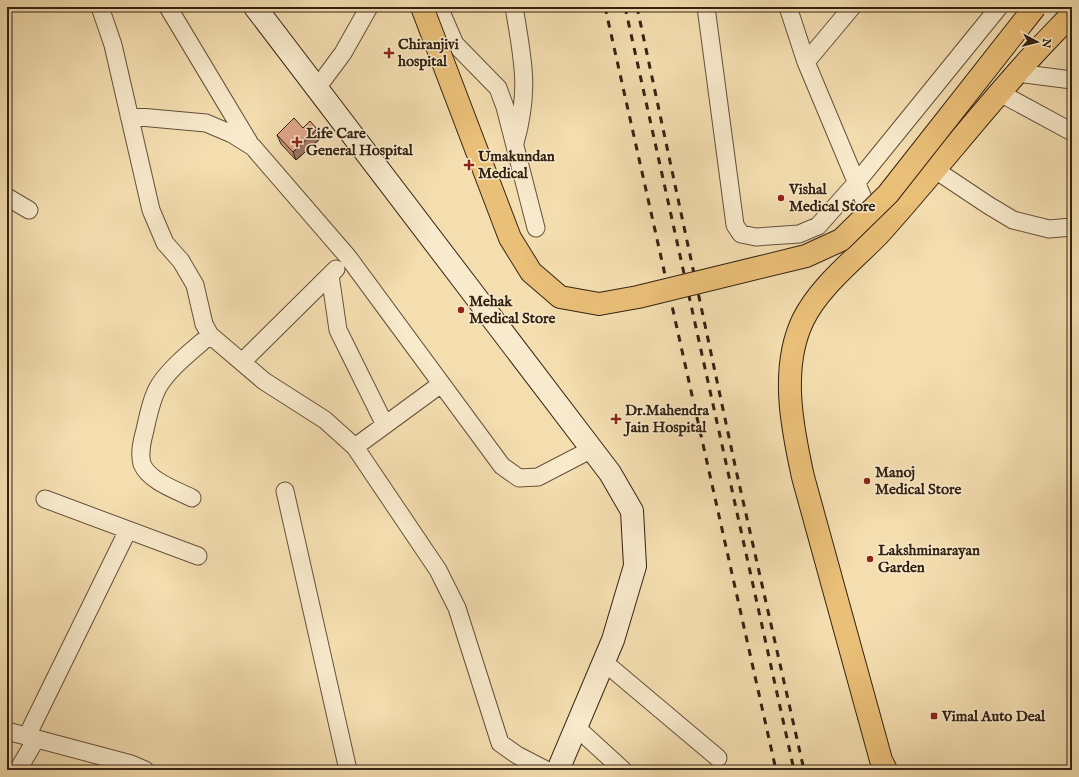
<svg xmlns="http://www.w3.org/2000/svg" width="1079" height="777" font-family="'IM FELL English',serif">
  <rect width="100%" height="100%" fill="#f4deb0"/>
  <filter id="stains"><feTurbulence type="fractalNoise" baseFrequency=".005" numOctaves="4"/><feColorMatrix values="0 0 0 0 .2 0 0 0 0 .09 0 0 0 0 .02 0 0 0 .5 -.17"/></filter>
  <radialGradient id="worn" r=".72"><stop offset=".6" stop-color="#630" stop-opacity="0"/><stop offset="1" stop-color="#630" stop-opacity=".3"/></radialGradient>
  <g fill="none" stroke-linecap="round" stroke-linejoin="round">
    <!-- street casing -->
    <g stroke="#64513a" stroke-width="19">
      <path id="street" d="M100,7l13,38 38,165 14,33 16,18 14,24 9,39 6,11 54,46 61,39 30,27 83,123 19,38 43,135 17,12 29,15
        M168,7l81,135
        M439,7l16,37 43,44 7,19 31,121
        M514,7c9,53 16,83 1,136
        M706,7l29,218 6,9 15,3 43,-3 19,-8 39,-44 142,-175
        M788,7l18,55 67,160
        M806,62l46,-55
        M1017,73l55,7
        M317,88l26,-35 26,-46
        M1000,93l72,39
        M129,116l77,7 26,11 21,13 95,110 154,209 17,12 19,-1 54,-28
        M934,169l54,36 25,15 36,9 23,-2
        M7,197l22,13
        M330,275l8,55 47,95
        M242,362l94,-93
        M355,447l86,-63
        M285,491l63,279
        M192,498c-16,-8 -43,-17 -50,-34 -3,-11 0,-23 3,-34 3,-14 7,-34 15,-46 13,-19 33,-34 50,-49
        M45,499l153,57
        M604,662l114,96
        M576,727l47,43
        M7,731l124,33 14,6
        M27,736l101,-206
        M18,770l18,-31"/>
    </g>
    <!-- secondary casing -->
    <g stroke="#342213" stroke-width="24">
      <path id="secondary" d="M255,7l355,466 22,38 3,55 -22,74 -55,130"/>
    </g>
    <!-- highway casing -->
    <g stroke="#342213" stroke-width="24">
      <path id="highway" d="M886,770l-5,-10 -78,-283c-11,-50 -23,-109 0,-157 17,-34 50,-59 76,-86 47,-52 91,-108 137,-160 18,-21 37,-40 56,-60"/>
    </g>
    <!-- street -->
    <use href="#street" stroke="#f8eacc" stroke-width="17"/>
    <!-- secondary -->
    <use href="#secondary" stroke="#f8eacc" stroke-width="22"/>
    <!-- highway -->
    <use href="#highway" stroke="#eabf78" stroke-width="22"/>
    <!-- rail -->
    <path stroke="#342213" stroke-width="3" stroke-dasharray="7 7" stroke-linecap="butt" d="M605,7l171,763
      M625,7l169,763
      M637,7l99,463 68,300"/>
    <!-- primary-bridge casing -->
    <g stroke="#342213" stroke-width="24" stroke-linecap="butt">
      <path id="primary-bridge" d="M422,7l88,231 21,34 29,25 39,7 39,-7 168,-41 35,-16 47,-46 147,-187"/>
    </g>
    <!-- primary-bridge -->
    <use href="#primary-bridge" stroke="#eabf78" stroke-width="22"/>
  </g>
  <!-- wall -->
  <path fill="#c28e77" stroke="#342213" d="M303,128l14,1 4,9 -25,22 -15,-16 -4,-9z"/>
  <!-- shaded-wall -->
  <path fill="#9e7461" stroke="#342213" d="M317,129l4,9 -25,22 -3,-8z"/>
  <!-- building -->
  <path fill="#e1a58a" stroke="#342213" d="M294,118l9,10 7,-7 7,8 -24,23 -16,-17z"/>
  <!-- markers -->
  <g fill="#8f2418" stroke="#f8eacc" stroke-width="1.5">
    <path d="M387 47h4v4h4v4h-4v4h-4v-4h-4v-4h4z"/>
    <path d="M295 136h4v4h4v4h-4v4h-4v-4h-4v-4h4z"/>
    <path d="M467 159h4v4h4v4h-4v4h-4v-4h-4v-4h4z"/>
    <circle cx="781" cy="198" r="4"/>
    <circle cx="461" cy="310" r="4"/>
    <path d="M614 413h4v4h4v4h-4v4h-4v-4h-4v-4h4z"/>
    <circle cx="867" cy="481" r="4"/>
    <circle cx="870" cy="559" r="4"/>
    <rect x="930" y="712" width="8" height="8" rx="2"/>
  </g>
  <g text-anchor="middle" stroke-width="3" stroke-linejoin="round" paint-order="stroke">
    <!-- poi labels -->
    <g font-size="15" font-weight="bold" fill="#342213" stroke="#f8eacc" text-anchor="start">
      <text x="398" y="49">Chiranjivi<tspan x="398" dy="17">hospital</tspan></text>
      <text x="306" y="138">Life Care<tspan x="306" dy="17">General Hospital</tspan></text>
      <text x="478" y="161">Umakundan<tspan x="478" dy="17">Medical</tspan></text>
      <text x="789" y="194">Vishal<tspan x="789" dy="17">Medical Store</tspan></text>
      <text x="469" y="306">Mehak<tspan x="469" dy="17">Medical Store</tspan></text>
      <text x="625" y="415">Dr.Mahendra<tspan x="625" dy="17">Jain Hospital</tspan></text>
      <text x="875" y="477">Manoj<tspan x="875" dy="17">Medical Store</tspan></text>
      <text x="878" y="555">Lakshminarayan<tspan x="878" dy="17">Garden</tspan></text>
      <text x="942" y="721">Vimal Auto Deal</text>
    </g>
  </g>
  <!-- margin -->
  <rect width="1079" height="777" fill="none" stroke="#f4deb0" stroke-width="24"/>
  <rect x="8" y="8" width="1063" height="761" fill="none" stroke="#342213" stroke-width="2"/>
  <rect x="12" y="12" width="1055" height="753" fill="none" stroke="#342213"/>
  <!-- north arrow -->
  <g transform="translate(1037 42) rotate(97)" stroke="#f8eacc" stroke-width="3" paint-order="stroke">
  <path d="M0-3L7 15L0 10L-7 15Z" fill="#342213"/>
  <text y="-6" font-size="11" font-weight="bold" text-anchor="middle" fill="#342213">N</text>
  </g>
  <rect width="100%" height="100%" filter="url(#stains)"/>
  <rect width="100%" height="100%" fill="url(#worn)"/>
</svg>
